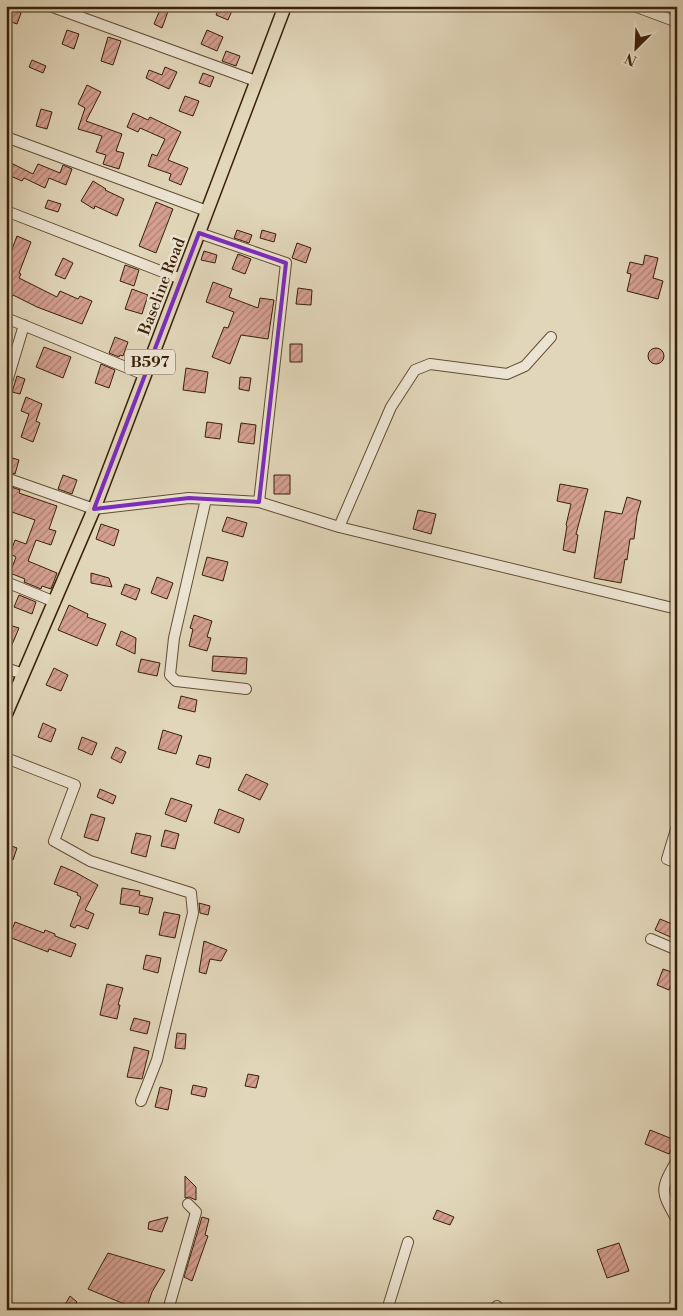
<svg xmlns="http://www.w3.org/2000/svg" width="683" height="1316" font-family="'Libre Bodoni',serif">
  <defs>
    <pattern id="building-hatch" width="6" height="6" patternUnits="userSpaceOnUse" patternTransform="scale(1.25)"><rect width="6" height="6" fill="#d49f90"/><path d="M-1 1l2-2M0 6l6-6M5 7l2-2" fill="none" stroke="#ad8174"/></pattern>
  </defs>
  <rect width="100%" height="100%" fill="#e1d6b9"/>
  <filter id="stains"><feTurbulence type="fractalNoise" baseFrequency=".004" numOctaves="4"/><feColorMatrix values="0 0 0 0 .2 0 0 0 0 .09 0 0 0 0 .02 0 0 0 .5 -.17"/></filter>
  <radialGradient id="worn" r=".72"><stop offset=".6" stop-color="#630" stop-opacity="0"/><stop offset="1" stop-color="#630" stop-opacity=".3"/></radialGradient>
  <!-- building -->
  <path fill="url(#building-hatch)" stroke="#392009" d="M146,6h24l-8,22 -8,-4 5,-12z
    M220,6h14l-6,14 -12,-5z
    M9,9l12,4 -4,11 -11,-4z
    M67,30l12,4 -5,15 -12,-5z
    M207,30l16,7 -6,14 -16,-7z
    M108,37l13,4 -8,24 -12,-4z
    M226,51l14,5 -4,10 -14,-5z
    M32,60l14,6 -3,7 -14,-6z
    M165,67l12,5 -8,17 -23,-11 3,-8 13,5z
    M203,73l11,4 -4,10 -11,-4z
    M87,85l14,7 -15,29 36,13 -6,17 8,2 -5,16 -16,-5 3,-9 -10,-3 6,-16 -24,-7 7,-21 -7,-4z
    M185,96l14,5 -6,15 -14,-5z
    M41,109l11,3 -5,17 -11,-3z
    M133,113l15,7 2,-3 31,15 -13,28 20,8 -7,17 -12,-5 2,-6 -23,-8 4,-12 5,2 8,-17 -25,-11 -2,4 -11,-5z
    M11,163l22,11 5,-10 22,9 3,-8 9,4 -6,16 -17,-7 -4,10 -21,-10 -2,3 -16,-7z
    M93,181l13,8 -1,1 19,9 -7,17 -22,-10 -1,3 -13,-8z
    M48,200l13,4 -3,8 -13,-4z
    M156,202l17,7 -17,44 -17,-7z
    M237,230l15,5 -3,8 -15,-5z
    M262,230l14,4 -2,8 -14,-4z
    M17,236l14,6 -12,31 2,1 -2,4 38,19 3,-6 18,8 2,-3 12,5 -10,23 -45,-17 -24,-12 -1,2 -6,-2v-23l5,-14 -2,-1z
    M297,243l14,5 -5,15 -14,-5z
    M204,251l13,4 -2,8 -14,-3z
    M238,254l13,5 -6,15 -13,-5z
    M645,255l13,3 -5,20 10,3 -5,18 -31,-8 4,-17 -4,-1 3,-11 13,3z
    M63,258l10,5 -8,16 -10,-4z
    M125,265l14,5 -5,16 -14,-5z
    M213,282l19,7 -3,8 29,11 2,-10 14,2 -6,39 -27,-4 -11,29 -18,-7 12,-30 4,1 6,-16 -28,-10z
    M298,288l14,2 -1,15 -15,-1z
    M132,289l16,6 -6,19 -17,-5z
    M115,337l13,5 -5,14 -3,-1 -1,2 -10,-4z
    M290,344h12v18h-12z
    M44,347l27,10 -8,21 -27,-11z
    M648 356a8 8 0 1 1 16 0a8 8 0 1 1-16 0Z
    M101,364l14,6 -6,18 -14,-5z
    M186,368l22,4 -3,21 -22,-3z
    M17,376l8,3 -5,15 -8,-2z
    M240,377l11,1 -2,13 -10,-2z
    M26,397l16,7 -6,17 4,2 -7,19 -12,-5 8,-23 -8,-3z
    M207,422l15,2 -2,15 -15,-2z
    M241,423l15,2 -2,19 -16,-2z
    M6,456l13,4 -4,14 -9,-3z
    M63,475l14,5 -5,14 -14,-5z
    M274,475h16v19h-16z
    M560,484l28,5 -12,45 2,1 -3,18 -12,-3 4,-24 -1,-1 5,-21 -14,-3z
    M6,485l14,5 -1,3 38,13 -8,23 7,2 -5,14 -15,-5 -8,21 29,12 -6,16 -9,-3 -1,3 -17,-7 1,-3 -15,-6 6,-16 -6,-3 5,-14 11,4 9,-24 -29,-10z
    M627,497l14,4 -4,14 -3,24h-4l-3,21 -2,-1 -4,24 -27,-5 11,-67 17,3z
    M418,510l18,4 -5,20 -18,-5z
    M227,517l20,6 -4,14 -21,-6z
    M101,524l18,6 -5,16 -18,-7z
    M207,557l21,5 -5,19 -21,-6z
    M91,573l18,5 3,9 -21,-4z
    M157,577l16,6 -6,16 -16,-6z
    M125,584l15,5 -4,11 -15,-6z
    M19,595l17,7 -4,12 -18,-7z
    M69,605l19,9 -1,3 19,7 -9,22 -39,-16z
    M194,615l18,6 -5,16 4,1 -4,13 -18,-5 4,-17 -3,-1z
    M6,624l13,4 -13,31z
    M121,631l15,7 -1,16 -19,-9z
    M213,656l34,2 -1,16 -34,-3z
    M141,659l19,4 -3,13 -19,-4z
    M54,668l14,7 -7,16 -15,-6z
    M181,696l16,4 -2,12 -17,-4z
    M43,723l13,6 -5,13 -13,-5z
    M163,730l19,6 -6,18 -18,-5z
    M82,737l15,6 -5,12 -14,-6z
    M116,747l10,5 -5,11 -10,-5z
    M199,755l12,3 -2,10 -13,-4z
    M246,774l22,10 -8,16 -22,-10z
    M100,789l16,7 -3,8 -16,-7z
    M171,798l21,7 -6,17 -21,-8z
    M219,809l25,10 -5,14 -25,-10z
    M91,814l14,4 -7,23 -14,-4z
    M165,830l14,4 -4,15 -14,-3z
    M136,833l15,3 -5,21 -15,-4z
    M6,844l11,4 -4,12 -7,-3z
    M61,866l14,6 23,13 -13,25 9,4 -6,15 -11,-4 -2,3 -5,-2 11,-29 -4,-2 1,-2 -24,-9z
    M122,888l18,3 -1,4 14,3 -5,17 -9,-2 1,-6 -20,-3z
    M199,903l11,3 -2,9 -8,-2z
    M164,912l16,3 -5,23 -16,-3z
    M660,919l17,7v14l-22,-10z
    M15,922l29,11 1,-3 10,4v2l21,8 -5,13 -22,-8 -1,3 -39,-15z
    M204,941l23,9 -6,11 -11,-2 -4,15 -7,-2z
    M146,955l15,3 -3,15 -15,-4z
    M663,969l14,5v12l-5,-2 -3,6 -12,-5z
    M107,984l16,4 -5,17h2l-3,14 -17,-4z
    M134,1018l16,4 -3,12 -17,-4z
    M177,1033l9,1 -1,15 -10,-1z
    M134,1047l15,4 -7,28 -15,-2z
    M248,1074l11,2 -3,12 -11,-2z
    M193,1085l14,3 -2,9 -14,-3z
    M160,1087l12,3 -4,20 -13,-3z
    M650,1130l25,10 -6,14 -24,-10z
    M185,1176l11,11v13l-7,-3 -4,1z
    M437,1210l17,7 -4,8 -17,-6z
    M168,1217l-6,15 -14,-3 1,-7z
    M202,1217l7,2 -4,16 3,1 -16,45 -8,-4z
    M619,1243l10,28 -22,7 -10,-28z
    M108,1253l57,17 -13,22 -6,18h-7l-51,-21z
    M70,1296l7,6 -5,8h-10z"/>
  <g fill="none" stroke-linecap="round" stroke-linejoin="round">
    <!-- minor casing -->
    <g stroke="#634e35" stroke-width="12">
      <path id="minor" d="M50,6l206,75
        M634,6l43,16
        M6,137l201,74
        M6,211l175,68
        M199,233l87,30 -27,239
        M6,318l139,57
        M6,385l18,-60
        M6,478l88,31 95,-11 70,4 80,25 338,82
        M206,499l-32,139 -4,37 6,6 70,8
        M339,527l52,-120 24,-37 15,-6 77,10 18,-8 26,-29
        M6,582l49,20
        M6,668l17,6
        M6,758l69,27 -21,56 36,20 101,32 2,20 -36,147 -16,41
        M677,826l-10,33 10,4
        M651,939l26,11
        M677,1160c-17,30 -17,30 0,60
        M168,1310l28,-98 -8,-8
        M387,1310l21,-68
        M496,1310l1,-4"/>
    </g>
    <!-- major casing -->
    <g stroke="#392009" stroke-width="15">
      <path id="major" d="M6,714l88,-205 191,-503"/>
    </g>
    <!-- minor -->
    <use href="#minor" stroke="#ece4d2" stroke-width="10"/>
    <!-- major -->
    <use href="#major" stroke="#e1d6b9" stroke-width="12"/>
  </g>
  <!-- marked area -->
  <path fill="none" stroke="#7b2cbf" stroke-width="4" stroke-linejoin="round" d="M199,233l87,30 -27,239 -70,-4 -95,11z"/>
  <g text-anchor="middle" stroke-width="5" stroke-linejoin="round" paint-order="stroke">
    <!-- shield labels -->
    <rect fill="#ece4d2" stroke="#6f5b45" stroke-width="1" x="125" y="349.5" width="50" height="25" rx="4"/>
    <g font-size="15" font-weight="bold" fill="#392009">
      <text x="150" y="367">B597</text>
    </g>
    <!-- street labels -->
    <g font-size="16" fill="#392009" stroke="#ece4d2">
      <text transform="translate(161 286) rotate(-69)" y="6">Baseline Road</text>
    </g>
  </g>
  <!-- margin -->
  <rect width="683" height="1316" fill="none" stroke="#e1d6b9" stroke-width="25"/>
  <rect x="8" y="8" width="668" height="1301" fill="none" stroke="#392009" stroke-width="2.5"/>
  <rect x="12" y="12" width="658" height="1291" fill="none" stroke="#392009"/>
  <!-- north arrow -->
  <g transform="translate(636 48) rotate(204)" stroke="#ece4d2" stroke-width="4" paint-order="stroke">
  <path d="M0-4L9 19L0 12L-9 19Z" fill="#392009"/>
  <text y="-8" font-size="14" font-weight="bold" text-anchor="middle" fill="#392009">N</text>
  </g>
  <rect width="100%" height="100%" filter="url(#stains)"/>
  <rect width="100%" height="100%" fill="url(#worn)"/>
</svg>
